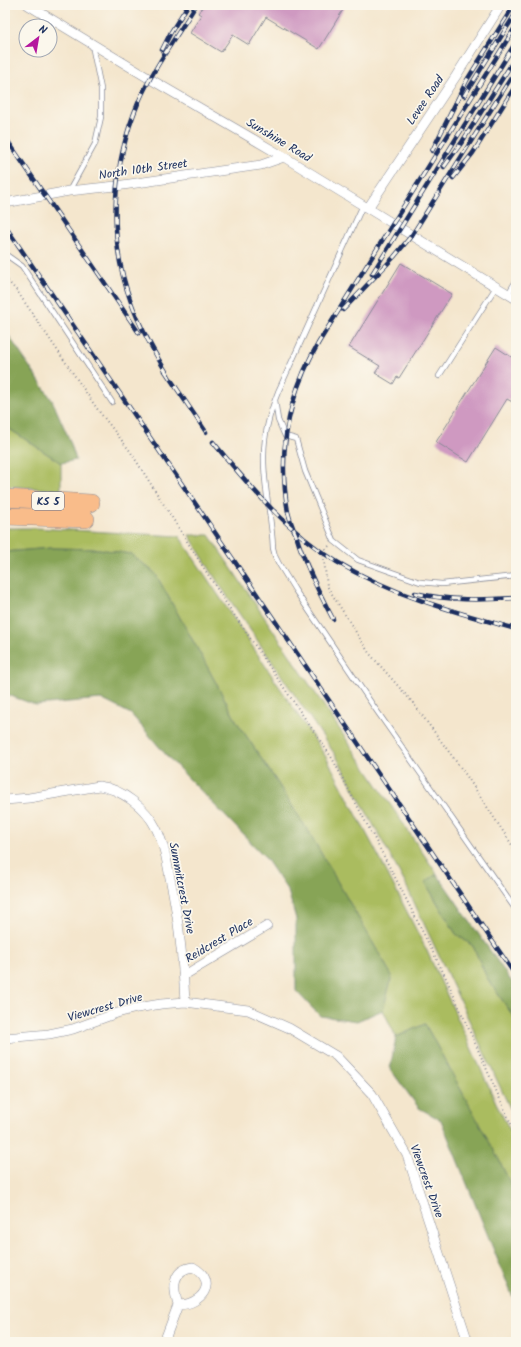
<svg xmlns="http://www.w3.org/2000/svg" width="521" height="1347" font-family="Kalam,sans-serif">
  <rect width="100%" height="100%" fill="#fbf7ec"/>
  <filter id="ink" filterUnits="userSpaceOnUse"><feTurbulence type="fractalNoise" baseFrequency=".025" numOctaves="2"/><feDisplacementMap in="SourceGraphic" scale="8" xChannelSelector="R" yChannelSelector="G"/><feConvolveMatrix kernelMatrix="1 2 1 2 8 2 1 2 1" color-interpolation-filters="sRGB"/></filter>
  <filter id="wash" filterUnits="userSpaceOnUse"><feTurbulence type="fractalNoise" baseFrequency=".012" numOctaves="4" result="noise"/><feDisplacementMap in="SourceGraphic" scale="16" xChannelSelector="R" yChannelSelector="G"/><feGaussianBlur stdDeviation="0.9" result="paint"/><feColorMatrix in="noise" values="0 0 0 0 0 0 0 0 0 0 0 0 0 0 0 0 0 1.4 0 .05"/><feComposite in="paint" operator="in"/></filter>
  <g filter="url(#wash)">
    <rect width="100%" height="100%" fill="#f4e6cd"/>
    <!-- green -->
    <path fill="#aabc5f" stroke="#62765e" d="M5,426l56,37v27l-56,-4z
      M5,528h30l144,8 147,221 53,100 48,94 71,156 18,35v53l-18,-37 -73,-134 -29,13 -13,-27 9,-34 -82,-142 -35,-55 -38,-57 -35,-65 -47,-84 -24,-19 -32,-5 -48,-1 -46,4z
      M189,535h20l228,339 -12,8 31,52 17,12 14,32 29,42v101l-111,-238 -69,-127 -119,-175z"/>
    <!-- forest -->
    <path fill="#87a456" stroke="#516a5a" d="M5,330l47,70 18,41 6,19 -15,3 -56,-37z
      M51,548l48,1 32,5 24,19 47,84 35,65 38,57 35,55 82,142 -9,34 -26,11 -37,-5 -24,-25v-72l-8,-28 -23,-34 -98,-101 -36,-42 -30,-15 -65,6 -31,-11v-142z
      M437,874l79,114v32l-29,-42 -14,-32 -17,-12 -31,-52z
      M425,1024l73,134 18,37v110l-75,-185 -22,-12 -29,-39 6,-32z"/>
    <g id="blocks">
      <!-- building -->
      <path fill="#cf99c1" d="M204,5h142l-27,44 -53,-32 -17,28 -16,-10 -12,17 -31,-19 11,-18 -3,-2z
        M401,263l51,31 -53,84 -2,-1 -4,7 -18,-11 5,-7 -31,-19z
        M496,347l20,13v44l-9,-5 -39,63 -32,-20z"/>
    </g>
  </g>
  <g filter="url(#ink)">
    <use href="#blocks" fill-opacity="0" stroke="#888a96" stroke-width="1"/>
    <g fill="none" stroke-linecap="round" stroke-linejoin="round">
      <!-- lane casing -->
      <g stroke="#888a96" stroke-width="6">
        <path id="lane" d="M69,191l26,-47 6,-27v-28l-9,-44
          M363,205l-85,187c-8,20 -14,41 -14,63 -1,31 8,62 9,93l2,8 4,8 16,26 77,114 144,206
          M5,254l17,12 90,136
          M508,294l8,-13
          M439,376l57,-89
          M275,400l3,20 7,16 11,3 9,32 29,70 24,19 62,22 22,2 74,-8"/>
      </g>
      <!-- street casing -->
      <g stroke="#888a96" stroke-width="10">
        <path id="street" d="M28,5l122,74 134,78 232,142
          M5,203l64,-12 47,-5 145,-21 23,-8
          M368,208l88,-132 45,-71
          M5,800l24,-2 70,-12c23,3 47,22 57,42 8,16 11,33 14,50 9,41 13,82 15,124
          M183,976l84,-50
          M5,1038l44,-4 24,-5 44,-16 20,-5 24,-4 24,-2 63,8 41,18 47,28 36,38 35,61 61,187
          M193,1267c27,15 8,38 -15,38 -5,-17 -7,-35 15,-38z
          M164,1342l14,-37"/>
      </g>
      <!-- highway casing -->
      <g stroke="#888a96" stroke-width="18">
        <path id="highway" d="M5,498l86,5
          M5,516l81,3"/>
      </g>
      <!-- path -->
      <path stroke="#888a96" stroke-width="2" stroke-dasharray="1 3" stroke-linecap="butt" d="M5,278l12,13 81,119 32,41 96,152 106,155 67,127 47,93 70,157
        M329,546l-6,6 4,34 42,67 44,50 53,72 50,76"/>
      <!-- lane -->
      <use href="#lane" stroke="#fff" stroke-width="4.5"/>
      <!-- street -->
      <use href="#street" stroke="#fff" stroke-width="9"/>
      <!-- highway -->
      <use href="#highway" stroke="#f9bc8a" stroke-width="17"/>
      <!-- rail casing -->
      <g stroke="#1b2f5e" stroke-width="4.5">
        <path id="rail" d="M162,50l9,-18 17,-27
          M464,96l52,-83
          M5,137l134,196
          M432,151l35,-71 47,-75
          M444,167l18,-25 54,-85
          M453,178l20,-25 43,-68
          M5,226l192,280 319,470
          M372,274l144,-232
          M343,310l51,-53 18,-22 104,-165
          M165,371l41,61
          M168,375c-14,-23 -28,-47 -37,-73 -24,-65 -19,-138 8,-201 15,-34 38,-65 57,-96
          M213,442c36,44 75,90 124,120 55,33 118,50 179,67
          M415,593c34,8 67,7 101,5
          M333,619c-15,-28 -28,-54 -37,-84 -3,-7 -6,-15 -8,-23 -11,-61 0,-117 31,-170l197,-316"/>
      </g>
      <!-- rail -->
      <use href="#rail" stroke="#fbf7ec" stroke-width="3" stroke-dasharray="9" stroke-linecap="butt"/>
    </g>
  </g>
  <g text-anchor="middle" stroke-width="3.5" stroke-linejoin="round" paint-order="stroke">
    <!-- shield labels -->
    <rect fill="#fbf7ec" stroke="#5e6b89" stroke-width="1" x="32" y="492" width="32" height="18" rx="3"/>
    <g font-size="11" font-weight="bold" fill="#1b2f5e">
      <text x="48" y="505">KS 5</text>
    </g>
    <!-- street labels -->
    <g font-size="12" fill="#1b2f5e" stroke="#fbf7ec">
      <text transform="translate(425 100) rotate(-56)" y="4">Levee Road</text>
      <text transform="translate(279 140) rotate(31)" y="4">Sunshine Road</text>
      <text transform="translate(143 169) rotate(-8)" y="4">North 10th Street</text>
      <text transform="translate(182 888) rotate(79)" y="4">Summitcrest Drive</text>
      <text transform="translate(219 940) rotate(-31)" y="4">Reidcrest Place</text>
      <text transform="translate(105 1007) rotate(-16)" y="4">Viewcrest Drive</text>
      <text transform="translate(427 1181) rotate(70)" y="4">Viewcrest Drive</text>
    </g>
  </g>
  <!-- margin -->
  <rect width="521" height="1347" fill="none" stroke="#fbf7ec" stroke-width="20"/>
  <!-- north arrow -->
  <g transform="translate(38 38) rotate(31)"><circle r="19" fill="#fbf7ec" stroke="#a1a7b3"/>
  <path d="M0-3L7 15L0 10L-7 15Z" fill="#b5179e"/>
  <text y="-6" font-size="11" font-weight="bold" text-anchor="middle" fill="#1b2f5e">N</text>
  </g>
</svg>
